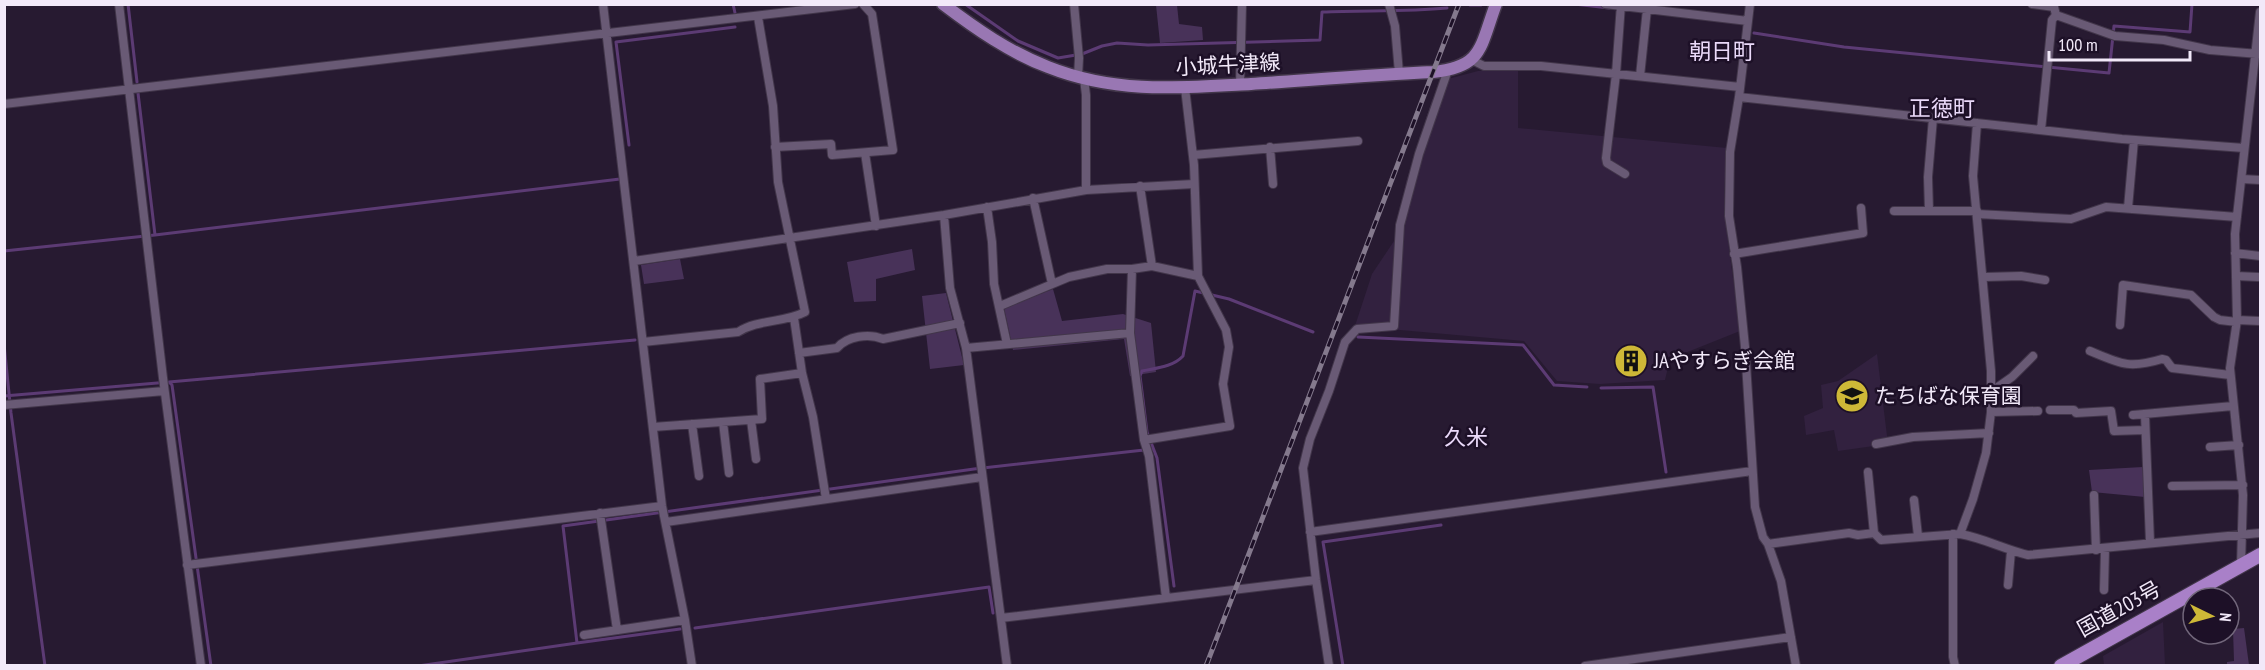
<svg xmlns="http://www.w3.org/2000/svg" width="2265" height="670" font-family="'PT Sans Narrow','Noto Sans JP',sans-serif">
  <rect width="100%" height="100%" fill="#271a31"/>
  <!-- built -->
  <path fill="#32213f" d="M1511,69l7,1v58l209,20 -3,45 1,25 15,113 -70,28 -5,21 -65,4 -43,-3 -33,-40 -169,-15 17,-52 22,-33 12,-59 26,-82 16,-21 30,-8z
    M1877,354l11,90 -50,7 -4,-21 -28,5 -2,-19 19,-8 -2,-23 17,-4z
    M2163,622l2,43h-61l-1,-9z"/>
  <!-- green -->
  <path fill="#483259" d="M1156,5h21l2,19 23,3 1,13 -43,3z
    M912,249l3,21 -39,9v22l-22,1 -7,-40z
    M680,259l4,20 -40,5 -3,-19z
    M1053,289l9,32 61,-7 28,9 5,49 -26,4 -6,-37 -111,11 -9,-42z
    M946,293l18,72 -34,4 -8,-73z
    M2143,467l2,30 -53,-5 -3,-22z
    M2244,628l5,37h-22v-3l7,-1 -1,-32z"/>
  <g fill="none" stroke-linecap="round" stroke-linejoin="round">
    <!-- stream -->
    <path stroke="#5c3b74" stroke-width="3" d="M128,4l9,78
      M733,4l2,9
      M965,4l53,37 40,17 24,-4 20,-8 15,-3 31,2 172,-5 2,-28c41,-2 83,0 125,-4
      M1574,4l35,4
      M1470,5h11
      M1754,33l90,14 265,26 5,-47 76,6 2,-28
      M138,93l17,142
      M629,145l-13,-103 119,-15
      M4,251l151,-16 465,-56
      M1358,337l165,8 31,40 33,2
      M4,344l7,69 34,253
      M169,382l466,-42
      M1601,388l52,-1 13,85
      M4,396l165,-14 3,3 39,281
      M1174,586l-17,-128 -10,-26 -7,-56 2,-5c14,-3 31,-4 41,-15l12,-65 34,8 84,33
      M695,628l294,-41 4,26
      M577,643l103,-14
      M418,666l159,-23 -14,-117 411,-57 179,-20
      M1343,666l-20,-124 118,-17"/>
    <!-- minor casing -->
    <g stroke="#42364a" stroke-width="10">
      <path id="minor" d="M119,4l44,374 38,288
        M603,4l59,502 23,114 7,46
        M1074,4l5,54 -1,19
        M1389,4l6,22 4,47
        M1605,4l143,17
        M1621,4l-5,70 -10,84 1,5 18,11
        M1750,4l-11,93 -9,55 -1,64 8,51 8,80 10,160 8,30 5,7 13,37 15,85
        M2032,4l22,3 2,8 59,21 49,4 46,10 49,4
        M1472,60l12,6h57l199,21
        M1640,76l7,-67
        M1240,84l2,-80
        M1739,97l383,42 122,9
        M4,104l851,-100
        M2041,130l11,-110 4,-5
        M775,147l56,-3 1,11 61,-5 -21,-136 -9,-10
        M1270,147l3,37
        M865,153l11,73
        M1193,155l165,-14
        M2242,179l18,1
        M1140,186l12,80
        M1086,190l108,-6
        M1033,198l19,86
        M987,207l5,35 2,42 13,60
        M2128,208l6,-68
        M1894,211h83
        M1929,211l-1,-34 5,-59
        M1977,214l94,5 35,-12 131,10
        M944,215l6,73 16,60 41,318
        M2235,253l25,3
        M1734,254l129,-21 -2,-25
        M634,261l310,-46 142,-25v-95l-2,-16
        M2236,276l22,1
        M1984,277l37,-1 24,4
        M1000,306l69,-29 38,-8h25l20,-3 46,10
        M2237,320l23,1
        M2120,325l3,-40 68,10 23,22 6,3 17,2
        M1130,333l2,-64
        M643,342l95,-10c20,-13 46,-9 67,-20l-27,-130 -5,-76 -15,-89
        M966,348l164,-15 14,107 5,16 17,142
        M2090,351c31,13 39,18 72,8l4,1 6,8 58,7
        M799,353l38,-5c10,-12 32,-15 46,-9l77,-16
        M802,373l11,44 13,82
        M1992,391l20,-14 21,-21
        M4,405l160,-14
        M2050,410h24l2,3 35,-2 3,20 31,-1
        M1991,412l47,-1
        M2133,415l100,-9
        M2145,415l5,127
        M751,420l5,39
        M723,422l6,51
        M692,424l7,52
        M653,427l109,-8 -2,-40 42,-6 -8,-55
        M1144,440l86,-14 -7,-42 6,-37 -3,-17 -28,-54 -4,-111 -9,-77
        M1876,444l37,-7 76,-4
        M2210,447l29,-2
        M1868,472l6,61
        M2172,486l71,-1
        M2094,495l2,55
        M1914,500l4,36
        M600,513l17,117
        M666,522l316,-45
        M1310,532l442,-61
        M1953,534v123l2,9
        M1960,534c23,4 44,15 68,21l232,-22
        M1768,544l81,-11 9,2 16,-2 7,7 79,-6 13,-35 13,-46 5,-41v-41l-18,-195 4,-53
        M187,565l475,-59
        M2241,565l2,-70 -13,-127 7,-48 -2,-86 25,-222
        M2008,585l3,-34
        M2104,590l1,-41
        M1001,618l315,-38
        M584,635l101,-15
        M1329,666l-13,-86 -13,-112 7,-29 19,-48 16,-49 12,-13 37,-3 6,-101 19,-71 29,-84
        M1585,666l206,-29"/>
    </g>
    <!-- primary casing -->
    <g stroke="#42364a" stroke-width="15">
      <path id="primary" d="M943,4c33,25 66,48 105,63 68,27 132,21 203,17 60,-4 121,-9 182,-12 50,-5 47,-25 63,-68"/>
    </g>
    <!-- trunk casing -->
    <g stroke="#42364a" stroke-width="16">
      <path id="trunk" d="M2061,666l199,-111"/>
    </g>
    <!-- minor -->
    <use href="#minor" stroke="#695a75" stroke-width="8"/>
    <!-- primary -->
    <use href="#primary" stroke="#9977b3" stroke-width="12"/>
    <!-- trunk -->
    <use href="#trunk" stroke="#a980c8" stroke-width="14"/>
    <!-- rail casing -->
    <g stroke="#84798d" stroke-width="5">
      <path id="rail" d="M1206,666l253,-662"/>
    </g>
    <!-- rail -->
    <use href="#rail" stroke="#1d1027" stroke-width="3" stroke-dasharray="9" stroke-linecap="butt"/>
  </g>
  <!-- icons -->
  <defs>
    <g id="building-disc" transform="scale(1.725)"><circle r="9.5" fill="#ceb837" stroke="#1d1027"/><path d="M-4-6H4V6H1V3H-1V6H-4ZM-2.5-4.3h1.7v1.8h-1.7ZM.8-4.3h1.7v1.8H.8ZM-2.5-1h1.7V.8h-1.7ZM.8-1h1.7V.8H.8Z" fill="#111"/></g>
    <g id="school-disc" transform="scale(1.725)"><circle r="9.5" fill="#ceb837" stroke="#1d1027"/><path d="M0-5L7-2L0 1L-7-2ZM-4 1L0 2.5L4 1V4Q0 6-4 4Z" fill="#111"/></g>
  </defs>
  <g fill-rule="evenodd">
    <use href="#building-disc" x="1631" y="361"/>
    <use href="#school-disc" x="1852" y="396"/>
  </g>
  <g text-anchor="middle" stroke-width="5" stroke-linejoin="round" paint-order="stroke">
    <!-- street labels -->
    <g font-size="21" fill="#f2e9f9" stroke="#1d1027">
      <text transform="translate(1228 65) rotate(-3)" y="7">小城牛津線</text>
      <text transform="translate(2119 609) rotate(-29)" y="7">国道203号</text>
    </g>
    <!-- poi labels -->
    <g font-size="21" fill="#f2e9f9" stroke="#1d1027" text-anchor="start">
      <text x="1654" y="368">JAやすらぎ会館</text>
      <text x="1875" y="403">たちばな保育園</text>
    </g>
    <!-- neighbourhood labels -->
    <g font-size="22" fill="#ead9f9" stroke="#1d1027">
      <text x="1722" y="59">朝日町</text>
      <text x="1942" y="116">正徳町</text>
      <text x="1466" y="445">久米</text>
    </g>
  </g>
  <!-- border -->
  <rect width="2265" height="670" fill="none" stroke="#f2e9f9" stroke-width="12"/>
  <!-- north arrow -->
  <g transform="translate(2211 616) rotate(95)"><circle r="28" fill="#1d1027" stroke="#72677b" stroke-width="1.5"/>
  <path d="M0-4.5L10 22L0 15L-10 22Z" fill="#ceb837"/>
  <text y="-9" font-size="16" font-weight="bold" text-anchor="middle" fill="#f2e9f9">N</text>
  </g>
  <!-- scale -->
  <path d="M2049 51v9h141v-9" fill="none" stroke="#f2e9f9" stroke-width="3"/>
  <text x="2058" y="51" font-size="18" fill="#f2e9f9" stroke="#1d1027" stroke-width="4.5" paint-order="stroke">100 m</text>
</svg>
